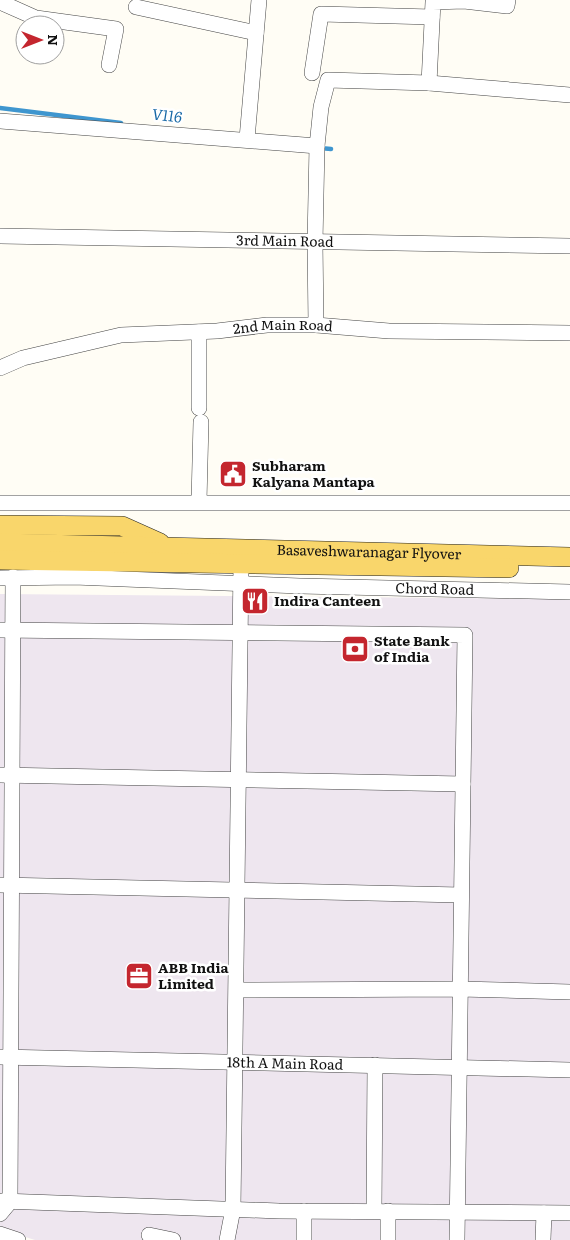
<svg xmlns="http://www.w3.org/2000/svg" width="570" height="1240" font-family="Literata,serif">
  <rect width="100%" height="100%" fill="#fffdf5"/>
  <!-- industrial -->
  <path fill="#eee6ef" d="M0,594l570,5v641h-535l-35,-11z"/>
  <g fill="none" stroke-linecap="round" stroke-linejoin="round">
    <!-- stream -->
    <path stroke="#3f96cf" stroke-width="4.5" d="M0,108l121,15
      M320,148l11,1"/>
    <!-- minor casing -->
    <g stroke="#444" stroke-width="16">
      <g id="minor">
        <path d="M0,2l36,16 80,11 -7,36"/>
        <path d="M136,7l120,26"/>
        <path d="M312,73l9,-59 111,3"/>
        <path d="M429,83l4,-81 31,-1 43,5 1,-6"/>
        <path d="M0,121l317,25 4,-39 7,-27 101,3 141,12"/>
        <path d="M247,139l12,-139"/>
        <path id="s1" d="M0,236l570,10"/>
        <path d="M316,325l-1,-83 2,-96"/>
        <path d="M199,332v76"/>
        <path id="s2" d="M0,368l23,-10 98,-23 96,-4 50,-6h49l73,6 181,2"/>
        <path d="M199,501l2,-79"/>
        <path d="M0,503h570"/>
        <path id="s3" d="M0,578l74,-1 226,9 270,6"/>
        <path d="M0,630l465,5 -8,605"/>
        <path d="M0,775l463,9"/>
        <path d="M0,885l461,10"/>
        <path d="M237,990l223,-1 110,3"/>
        <path id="s4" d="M0,1057l570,13"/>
        <path d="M2,1201l277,10 291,2"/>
        <path d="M304,1211v29"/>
        <path d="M374,1211l1,-146"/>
        <path d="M388,1211v29"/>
        <path d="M0,1214l10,-12 3,-625"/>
        <path d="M0,1234l18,6"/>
        <path d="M149,1235l24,5"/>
        <path d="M227,1240l6,-31 8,-644"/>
        <path d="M543,1240l1,-27"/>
      </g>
    </g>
    <!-- major casing -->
    <g stroke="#222" stroke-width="20">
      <g id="major">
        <path d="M0,525l122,1 38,17"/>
        <path id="s5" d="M0,543l570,14"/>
        <path d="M0,560l509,8"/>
      </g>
    </g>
    <!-- minor -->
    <use href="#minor" stroke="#fff" stroke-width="15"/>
    <!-- major -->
    <use href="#major" stroke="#f9d66b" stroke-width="19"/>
  </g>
  <!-- icons -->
  <defs>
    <g id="civic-square" transform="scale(1.4375)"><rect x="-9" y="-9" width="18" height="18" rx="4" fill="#c4262e" stroke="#fff"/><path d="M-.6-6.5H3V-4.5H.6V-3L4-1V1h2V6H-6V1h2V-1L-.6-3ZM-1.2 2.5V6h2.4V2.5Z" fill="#fff"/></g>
    <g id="restaurant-square" transform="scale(1.4375)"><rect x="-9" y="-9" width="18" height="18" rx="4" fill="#c4262e" stroke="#fff"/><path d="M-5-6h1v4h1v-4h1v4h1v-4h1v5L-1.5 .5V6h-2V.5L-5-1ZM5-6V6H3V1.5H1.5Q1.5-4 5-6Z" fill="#fff"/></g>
    <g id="bank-square" transform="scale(1.4375)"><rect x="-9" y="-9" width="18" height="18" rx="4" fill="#c4262e" stroke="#fff"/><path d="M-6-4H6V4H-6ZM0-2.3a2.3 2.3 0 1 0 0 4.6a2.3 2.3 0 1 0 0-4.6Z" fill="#fff"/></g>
    <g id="office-square" transform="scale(1.4375)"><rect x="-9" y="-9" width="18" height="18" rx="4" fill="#c4262e" stroke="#fff"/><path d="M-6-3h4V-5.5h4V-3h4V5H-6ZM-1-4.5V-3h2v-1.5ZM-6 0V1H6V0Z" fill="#fff"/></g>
  </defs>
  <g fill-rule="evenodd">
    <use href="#civic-square" x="233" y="474"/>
    <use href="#restaurant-square" x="255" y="601"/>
    <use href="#bank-square" x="355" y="649"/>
    <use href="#office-square" x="139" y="976"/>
  </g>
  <g text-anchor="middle" stroke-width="5" stroke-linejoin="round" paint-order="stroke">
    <!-- street labels -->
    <g font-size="14" fill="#111" stroke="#fff">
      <text dy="5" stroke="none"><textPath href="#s1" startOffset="285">3rd Main Road</textPath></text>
      <text dy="5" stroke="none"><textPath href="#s2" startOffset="288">2nd Main Road</textPath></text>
      <text dy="5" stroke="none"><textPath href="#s5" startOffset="369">Basaveshwaranagar Flyover</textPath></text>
      <text dy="5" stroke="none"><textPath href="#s3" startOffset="435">Chord Road</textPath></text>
      <text dy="5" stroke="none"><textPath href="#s4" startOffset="285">18th A Main Road</textPath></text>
    </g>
    <!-- poi labels -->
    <g font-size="14" font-weight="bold" fill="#111" stroke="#fff" text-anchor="start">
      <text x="252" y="471">Subharam<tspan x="252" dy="16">Kalyana Mantapa</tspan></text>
      <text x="274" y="606">Indira Canteen</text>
      <text x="374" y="646">State Bank<tspan x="374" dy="16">of India</tspan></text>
      <text x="158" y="973">ABB India<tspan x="158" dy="16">Limited</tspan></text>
    </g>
    <!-- water labels -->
    <g font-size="15" font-style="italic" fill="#1768a6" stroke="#fff">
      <text transform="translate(167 116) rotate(7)" y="5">V116</text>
    </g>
  </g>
  <!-- north arrow -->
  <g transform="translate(40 40) rotate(90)"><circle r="24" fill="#ffffff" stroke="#a0a0a0"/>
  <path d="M0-4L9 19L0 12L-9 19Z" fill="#c4262e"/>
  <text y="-8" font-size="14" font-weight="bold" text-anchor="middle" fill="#111111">N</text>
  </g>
</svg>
